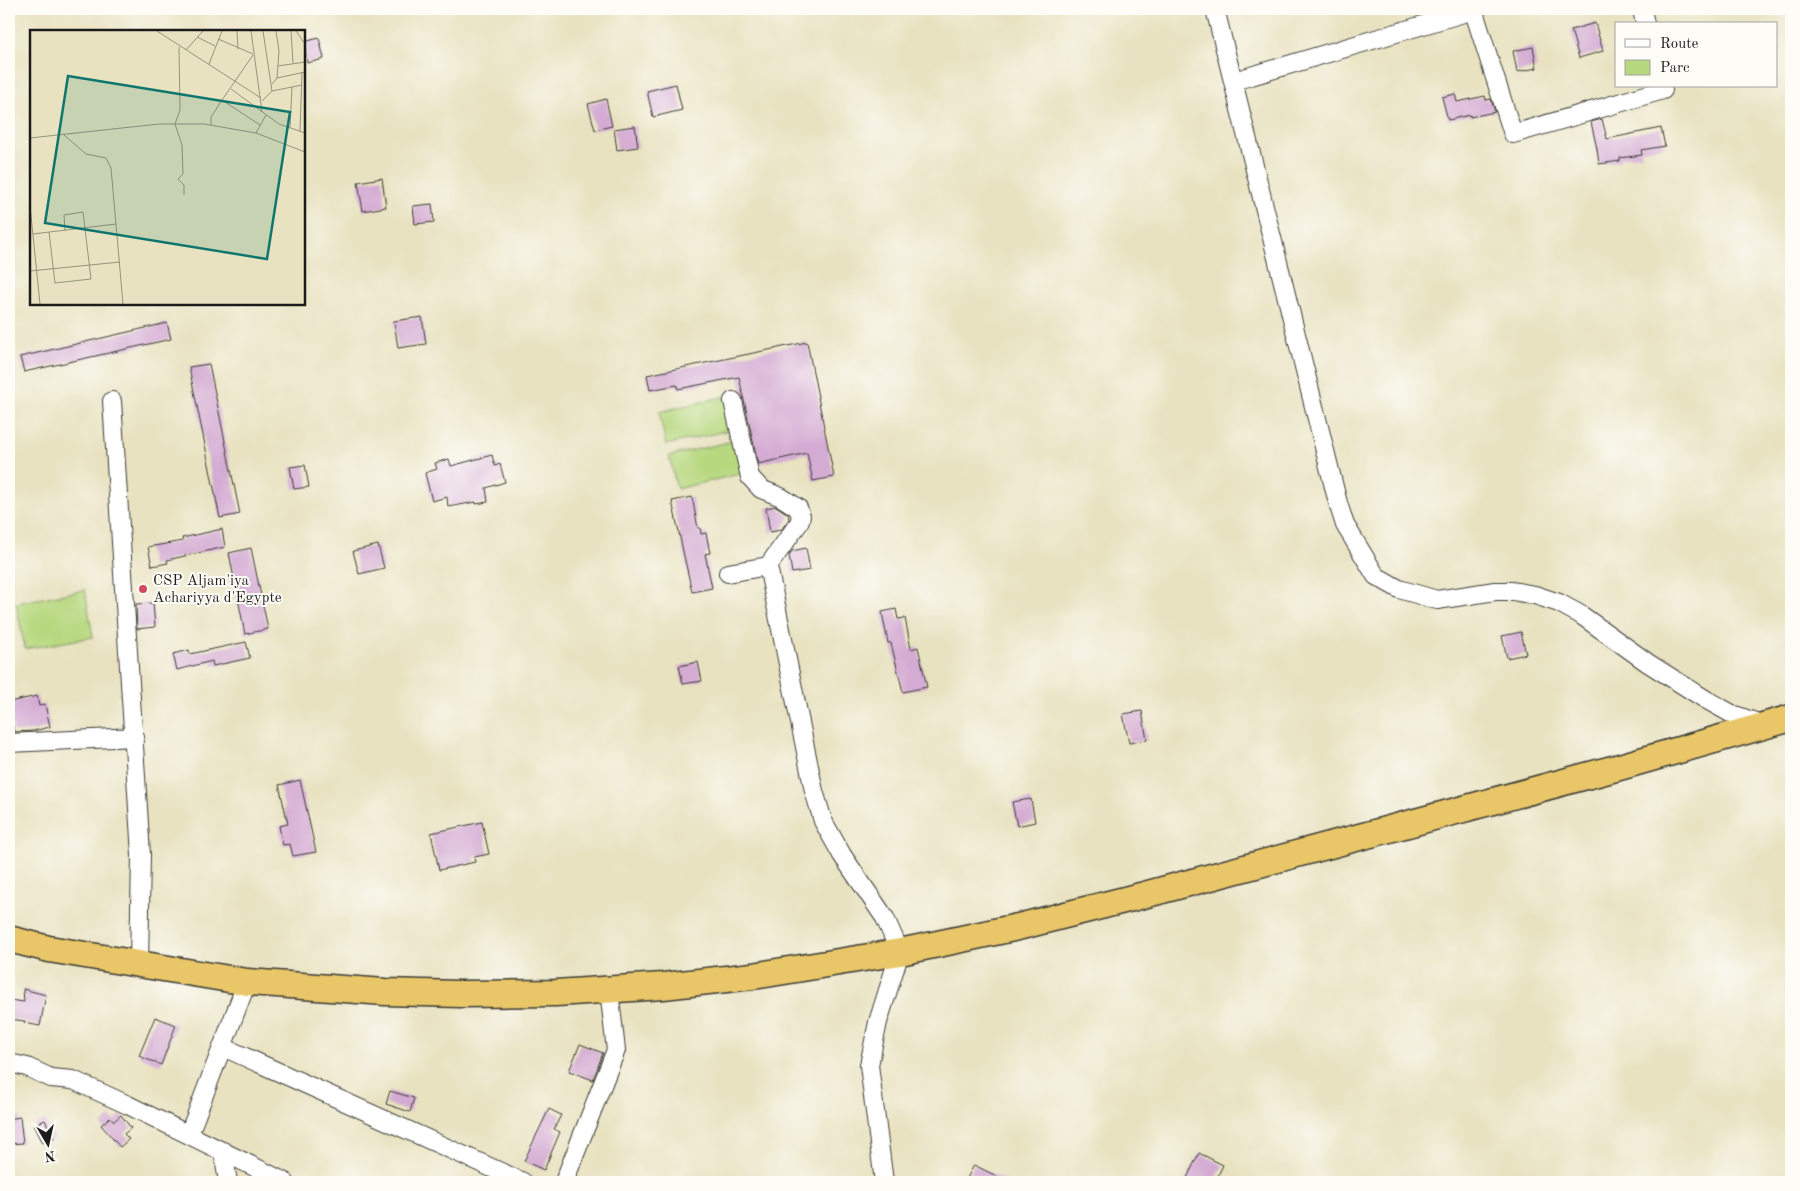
<svg xmlns="http://www.w3.org/2000/svg" width="1800" height="1191" font-family="'Old Standard TT',serif">
  <rect width="100%" height="100%" fill="#fdfcf7"/>
  <filter id="ink" filterUnits="userSpaceOnUse"><feTurbulence type="fractalNoise" baseFrequency=".02" numOctaves="2"/><feDisplacementMap in="SourceGraphic" scale="10" xChannelSelector="R" yChannelSelector="G"/><feConvolveMatrix kernelMatrix="1 2 1 2 8 2 1 2 1" color-interpolation-filters="sRGB"/></filter>
  <filter id="wash" filterUnits="userSpaceOnUse"><feTurbulence type="fractalNoise" baseFrequency=".0096" numOctaves="4" result="noise"/><feDisplacementMap in="SourceGraphic" scale="20" xChannelSelector="R" yChannelSelector="G"/><feGaussianBlur stdDeviation="1.12" result="paint"/><feColorMatrix in="noise" values="0 0 0 0 0 0 0 0 0 0 0 0 0 0 0 0 0 1.4 0 .05"/><feComposite in="paint" operator="in"/></filter>
  <g filter="url(#wash)">
    <rect width="100%" height="100%" fill="#e8e2c0"/>
    <!-- green -->
    <path fill="#b7d87f" stroke="#6a7a4e" d="M726,396l8,33 -68,16 -7,-33z
      M737,440l7,33 -67,16 -8,-33z
      M85,590l8,47 -68,12 -9,-46z"/>
    <g id="blocks">
      <!-- building -->
      <path fill="#d4abd3" d="M1595,23l8,28 -24,7 -8,-28z
        M319,38l5,21 -17,4 -3,-21z
        M1533,47l4,21 -20,4 -4,-21z
        M676,84l6,26 -29,7 -6,-26z
        M1455,94l2,8 28,-6 1,4 5,-1 4,13 -25,5v-2l-22,5 -6,-23z
        M606,99l6,27 -17,4 -7,-26z
        M1602,119l5,20 54,-11 4,18 -24,4 1,5 -22,3v3l-21,3 -2,-15 -6,-27z
        M635,126l3,21 -21,3 -3,-21z
        M382,178l4,29 -23,4 -5,-29z
        M432,204l2,18 -19,2 -2,-18z
        M422,317l4,27 -28,4 -4,-27z
        M167,323l4,16 -147,33 -4,-15z
        M807,342l27,135 -21,4 -6,-28 -49,11 -19,-87 -61,12 -1,-4 -27,5 -3,-15z
        M209,364l31,150 -20,4 -31,-151z
        M492,455l3,11 5,-2 5,18 -19,6 2,14 -12,2v-2l-28,5 -1,-10 -15,4 -7,-28 12,-4 -2,-6 14,-4 2,7z
        M305,465l4,22 -15,2 -4,-22z
        M692,497l6,31h2l1,6 5,-1 4,20 -5,1 7,34 -20,4 -20,-91z
        M776,506l12,8 1,5 -8,11 -11,2 -4,-24z
        M222,529l3,18 -58,13 1,3 -16,3 -4,-19 35,-6 -1,-3z
        M378,545l6,23 -25,6 -6,-23z
        M251,548l17,81 -23,5 -16,-81z
        M806,548l4,22 -18,3 -3,-18 3,-4z
        M153,603l2,24 -18,2 -1,-25z
        M896,609l2,10 7,-1 6,31 7,-2 9,40 -24,5 -12,-49h-3l-6,-31z
        M1521,632l5,22 -19,4 -5,-22z
        M246,642l4,16 -37,8 -1,-5 -35,9 -4,-16 16,-4 1,4z
        M698,662l4,19 -19,3 -4,-18z
        M37,696l2,10 6,-2 5,23 -17,4 -19,1 -5,-30z
        M1142,711l5,29 -18,3 -6,-29z
        M300,780l16,72 -23,4 -3,-12 -7,1 -4,-19 9,-2 -9,-39z
        M1031,799l4,23 -18,4 -5,-24z
        M482,822l7,32 -15,3 1,5 -36,8 -8,-37z
        M23,989l23,6 -6,31 -16,-3 1,-2 -16,-2v-19l15,2z
        M155,1017l21,8 -15,40 -22,-9z
        M580,1044l23,9 -10,27 -24,-9z
        M390,1091l24,7 -4,14 -24,-8z
        M549,1109l12,6 -7,14 6,3 -16,38 -20,-9z
        M121,1115l10,13 -7,6 5,5 -9,8 -19,-22 9,-8 4,4z
        M20,1117l3,26 -14,1v-25z
        M45,1120l9,18 -11,5 -9,-18z
        M1199,1153l24,12 -8,17h-30z
        M974,1165l35,17h-44z"/>
    </g>
  </g>
  <g filter="url(#ink)">
    <use href="#blocks" fill-opacity="0" stroke="#3b3a35" stroke-width="1"/>
    <g fill="none" stroke-linecap="round" stroke-linejoin="round">
      <!-- minor casing -->
      <g stroke="#3b3a35" stroke-width="20">
        <path id="minor" d="M1215,9l123,494 7,22 31,51 23,13 38,11 58,-9h17l23,4 24,8 22,12 67,48 57,36 27,15 32,11
          M1473,9l40,125 150,-44 -1,-4
          M1642,9l3,15
          M1234,81l243,-72
          M112,401l29,454 -2,110
          M733,401l17,76 11,12 20,8 17,11 3,8 -2,7 -31,43 46,225 9,30 19,34 43,63 15,34 -22,70 -9,43 15,117
          M728,573l40,-7
          M9,743l126,-6
          M223,1047l300,135
          M9,1063l18,4 24,11 22,2 55,25 157,77
          M189,1134l58,-152
          M223,1151l5,31
          M564,1182l52,-132 -7,-60"/>
      </g>
      <!-- highway casing -->
      <g stroke="#3b3a35" stroke-width="29">
        <path id="highway" d="M9,939l40,10 198,33 138,10 75,2 96,-1 107,-7 90,-10 147,-24 118,-25 126,-32 472,-127 175,-50"/>
      </g>
      <!-- minor -->
      <use href="#minor" stroke="#fff" stroke-width="18"/>
      <!-- highway -->
      <use href="#highway" stroke="#e9c769" stroke-width="26"/>
    </g>
  </g>
  <!-- markers -->
  <circle fill="#d1495b" stroke="#fdfcf7" stroke-width="2" cx="143" cy="589" r="5"/>
  <g text-anchor="middle" stroke-width="4" stroke-linejoin="round" paint-order="stroke">
    <!-- poi labels -->
    <g font-size="15" fill="#1c1c1c" stroke="#fdfcf7" text-anchor="start">
      <text x="153" y="585">CSP Aljam'iya<tspan x="153" dy="17">Achariyya d'Egypte</tspan></text>
    </g>
  </g>
  <!-- overview -->
  <g transform="translate(30 30)">
    <rect width="275" height="275" fill="#e8e2c0"/>
    <path fill="none" stroke="#96937e" stroke-width="1" d="M127,1l104,67M207,1l1,18M221,1l11,81M233,1l9,60M246,1l3,20 -2,27M261,1l2,32M266,1l9,13M167,7l18,9M188,9l35,15M149,17l1,63 -5,14 7,21 1,29 -5,5 6,6v10M156,20l17,-19M223,25l-31,45 38,25M179,34l13,-33M248,36l27,-4M242,54l5,-6 28,-6M201,59l48,35 26,9M232,71l10,-10 30,-6M181,95v-8l11,-17M260,98l2,-41M270,101l2,-58M226,103l10,-18M34,105l22,19 20,4 5,10 12,136M0,108l129,-14h45l52,9 49,19M0,176l10,98M19,202l6,51 36,-4 -8,-67 -19,3 1,16M3,204l83,-10M0,241l90,-9"/>
    <path fill="#0f766e" fill-opacity="0.15" stroke="#0f766e" stroke-width="2.5" d="M38,46l222,36 -23,147 -222,-36z"/>
    <rect width="275" height="275" fill="none" stroke="#1c1c1c" stroke-width="2.5"/>
  </g>
  <!-- margin -->
  <rect width="1800" height="1191" fill="none" stroke="#fdfcf7" stroke-width="30"/>
  <!-- legend -->
  <rect x="1615" y="22" width="162" height="65" fill="#fdfcf7" stroke="#a3a29f"/>
  <rect x="1625" y="39" width="25" height="8" fill="#ffffff" stroke="#a3a29f"/>
  <text x="1660" y="48" font-size="15" fill="#1c1c1c">Route</text>
  <rect x="1625" y="60" width="25" height="15" fill="#b7d87f" stroke="#a3a29f"/>
  <text x="1660" y="72" font-size="15" fill="#1c1c1c">Parc</text>
  <!-- north arrow -->
  <g transform="translate(48 1144) rotate(171)" stroke="#fdfcf7" stroke-width="4" paint-order="stroke">
  <path d="M0-4L9 19L0 12L-9 19Z" fill="#1c1c1c"/>
  <text y="-8" font-size="14" font-weight="bold" text-anchor="middle" fill="#1c1c1c">N</text>
  </g>
</svg>
